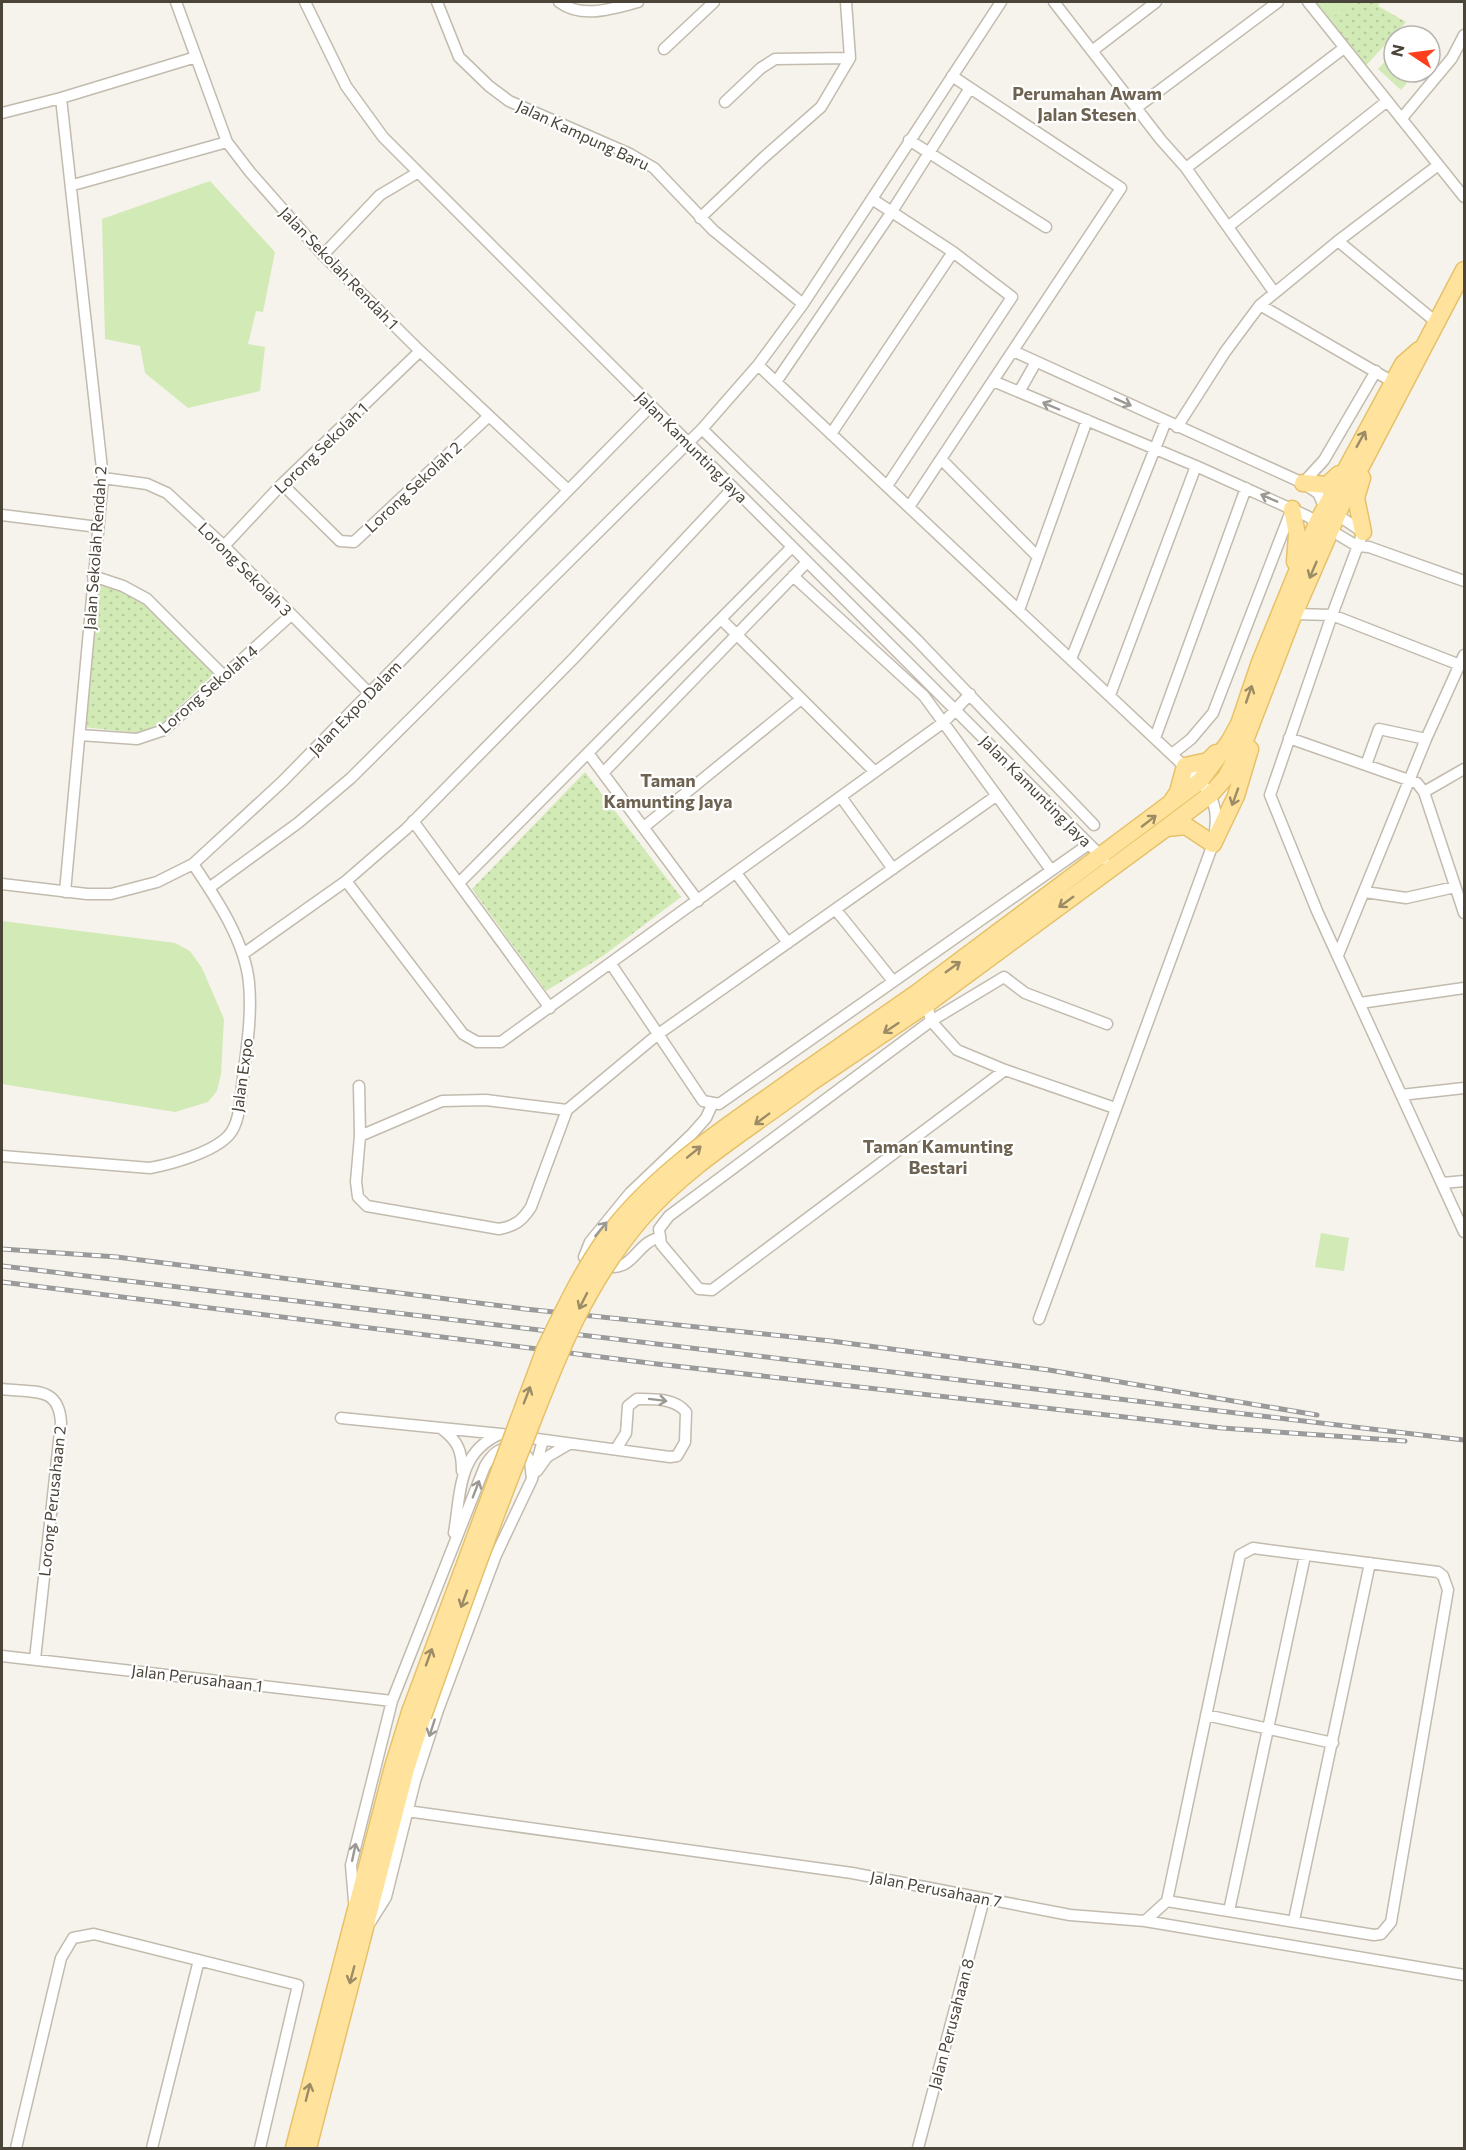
<svg xmlns="http://www.w3.org/2000/svg" width="1466" height="2150" font-family="Commissioner,sans-serif">
  <defs>
    <pattern id="grass-dots" width="8" height="8" patternUnits="userSpaceOnUse" patternTransform="scale(1.5)"><rect width="8" height="8" fill="#d2eab5"/><path d="M2 2h.1M6 6h.1" fill="none" stroke="#b6ca9c" stroke-width="1.8" stroke-linecap="round"/></pattern>
  </defs>
  <rect width="100%" height="100%" fill="#f6f3ec"/>
  <!-- grass -->
  <path fill="url(#grass-dots)" d="M1350,2h30l-2,4 28,16 -47,51 -36,-47z
    M99,584c47,10 84,55 119,86l-55,52 -13,6 -13,5 -53,-6z
    M585,772l96,125 -78,59 -57,35 -74,-102z"/>
  <!-- garden -->
  <path fill="#d2eab5" d="M1304,2h46l-27,24z
    M1394,52v20h22l-15,18 -23,-21z
    M210,181l65,71 -12,60 -7,-1 -8,33 17,3 -5,44 -72,17 -43,-35 -5,-27 -35,-7 -3,-120z
    M2,921l173,22 15,8 12,17 22,51 -3,55 -4,17 -9,11 -33,10 -173,-28z
    M1321,1233l28,5 -5,33 -29,-4z"/>
  <g fill="none" stroke-linecap="round" stroke-linejoin="round">
    <!-- street casing -->
    <g stroke="#c2bbae" stroke-width="13">
      <path id="street" d="M176,2l51,140 23,30 73,83 97,96 148,139
        M305,2l41,84 37,51 721,722
        M437,2l22,55 30,29 20,15 121,53 24,14 59,62 90,74
        M559,2c23,17 53,7 79,0
        M1054,2l107,138 25,28 88,124
        M1308,2l156,195
        M664,49l50,-47
        M1092,51l64,-49
        M61,98l42,380 -38,414
        M725,102l36,-34 14,-9 75,-1
        M1136,108l142,-106
        M2,113l59,-15 135,-41
        M1402,118l50,-60 12,-23
        M909,140l137,87
        M1186,168l158,-120
        M73,185l154,-43
        M872,199l81,53 59,45 -125,189
        M700,218l62,-59 59,-52 29,-49 -4,-56
        M1229,226l157,-124
        M1338,241l98,81
        M323,255l57,-60 37,-22
        M1260,305l133,77
        M1013,351l290,132 15,10 6,13 39,26
        M758,365l442,416c18,21 18,37 13,63l-174,475
        M993,381l203,85 111,50 50,30 12,1 95,34
        M776,382l115,-169 79,-125
        M1019,392l17,-30
        M1177,427l48,-75 35,-47 78,-64 99,-75
        M702,429l214,210 178,186
        M831,434l122,-182
        M941,459l97,98
        M103,478l44,6 20,9 57,53 145,147
        M1303,483l21,-23 52,-89
        M282,484l58,57 14,1 135,-126
        M909,507l212,-319 -169,-112
        M2,515l96,12
        M1363,532l-31,83 -62,180 47,116 147,321
        M224,546l58,-62 138,-133
        M93,576l30,10 24,13 78,78
        M793,576l131,120 127,174
        M1019,610l68,-190
        M1294,614l38,1 128,50
        M721,619l154,153
        M1071,659l95,-238
        M1110,695l86,-229
        M80,735l57,4 27,-9 127,-115
        M1155,738l91,-250
        M1289,738l128,45 7,9 40,121
        M588,753l110,148
        M1172,754l19,-15 22,-26 78,-202
        M1366,765l13,-36 47,10
        M603,773l204,-211
        M1424,792l40,-23
        M841,797l52,72
        M413,821l137,187
        M644,827l157,-128
        M736,873l52,70
        M346,881l117,153 14,8h24l443,-320 26,-28
        M459,883l333,-336
        M2,884l85,10h24l46,-12 36,-18 89,-82 369,-376
        M209,888l89,-65 53,-45 351,-349 56,-64 45,-61 198,-302
        M1365,892l41,6 49,-11
        M836,910l57,71
        M243,954l103,-73 60,-52 168,-171 159,-170
        M1338,955l88,-216 38,-84
        M611,964l92,137 16,3 370,-260
        M1360,1003l104,-15
        M927,1004l4,17 26,29 48,20 110,38
        M1005,1070l-293,220 -13,-1 -38,-45 -2,-15 10,-13 262,-195 73,-44 21,16 82,31
        M359,1086l1,50 -4,46 2,15 9,9 132,23c16,-3 23,-8 32,-22l36,-97
        M1401,1095l63,-7
        M360,1136l82,-35 44,-1 81,10 90,-75 339,-239
        M2,1156l148,12c22,-4 64,-16 79,-33 12,-14 11,-39 14,-57 4,-31 9,-64 6,-95 -4,-42 -33,-85 -56,-119
        M1443,1183l21,-2
        M658,1238c-24,6 -24,37 -57,27 -7,-2 -13,-3 -17,-8l6,-15 40,-49 62,-59 14,-16 6,-13
        M2,1389c31,4 57,-4 59,34l-26,236
        M341,1418l160,16 169,23 7,-1 8,-14 1,-30c-11,-14 -32,-13 -49,-13l-9,7 -2,27 -10,16
        M442,1429c16,12 20,22 20,42
        M537,1471l10,-14 22,-13
        M454,1533c7,-40 3,-80 46,-99
        M2,1656l390,45
        M1206,1715l127,28
        M407,1811l445,62 218,42 75,6 319,54
        M354,1901l-3,-36 41,-164 93,-235c7,-12 16,-22 32,-16 5,3 9,3 12,9 2,5 2,13 3,20
        M1229,1911l76,-355
        M1294,1920l76,-357
        M371,1921l15,-24 29,-116 23,-71 58,-155 36,-76 11,-39
        M1145,1921l22,-20 73,-346 13,-7 185,24 5,4 5,14 -57,332 -10,12 -7,1 -207,-34
        M16,2148l45,-190 12,-20 21,-4 204,51 -38,163
        M152,2148l47,-188
        M918,2148l66,-249"/>
    </g>
    <!-- primary casing -->
    <g stroke="#e6c16a" stroke-width="19">
      <path id="primary" d="M1362,478l-6,20 7,34
        M1303,483l24,2 12,-11
        M1292,509l5,25 -2,28
        M1172,801l6,-9 7,-26 23,-5 8,-8
        M1167,828l19,-2 27,18 23,-48 14,-47
        M802,1073l116,-81 282,-211 29,-39 10,-18 21,-62 57,-139 86,-159 16,-14
        M809,1084l118,-80 239,-176 45,-34 15,-17 18,-34 47,-122 54,-124 119,-227
        M294,2148l99,-381 17,-55
        M308,2148l98,-379 17,-53"/>
    </g>
    <!-- street -->
    <use href="#street" stroke="#fff" stroke-width="10"/>
    <!-- primary -->
    <use href="#primary" stroke="#ffe39c" stroke-width="16"/>
    <!-- rail casing -->
    <g stroke="#9a9a9a" stroke-width="5">
      <path id="rail" d="M2,1249l115,8 408,52 306,32 218,29 268,45
        M2,1266l1462,174
        M2,1282l655,82 565,64 183,13"/>
    </g>
    <!-- rail -->
    <use href="#rail" stroke="#fff" stroke-width="3" stroke-dasharray="9" stroke-linecap="butt"/>
    <!-- primary-bridge casing -->
    <g stroke="#e6c16a" stroke-width="19" stroke-linecap="butt">
      <path id="primary-bridge" d="M410,1712l135,-363c18,-37 35,-74 59,-108 51,-71 129,-118 198,-168
        M423,1716c33,-92 65,-185 102,-276 32,-82 57,-151 115,-220 46,-54 112,-93 169,-136"/>
    </g>
    <!-- primary-bridge -->
    <use href="#primary-bridge" stroke="#ffe39c" stroke-width="16"/>
  </g>
  <!-- one-way arrows -->
  <defs><path id="oneway-shaft" d="M-6 0H5M1.5-3L5.5 0L1.5 3" fill="none" stroke-width="1.6" stroke-linecap="round" stroke-linejoin="round" transform="scale(1.5)"/></defs>
  <g stroke="#9c9892">
    <use href="#oneway-shaft" transform="translate(1123 402) rotate(24)"/>
    <use href="#oneway-shaft" transform="translate(1051 406) rotate(-157)"/>
    <use href="#oneway-shaft" transform="translate(1269 498) rotate(-156)"/>
    <use href="#oneway-shaft" transform="translate(601 1229) rotate(-51)"/>
    <use href="#oneway-shaft" transform="translate(658 1400) rotate(7)"/>
    <use href="#oneway-shaft" transform="translate(476 1489) rotate(-69)"/>
    <use href="#oneway-shaft" transform="translate(432 1728) rotate(108)"/>
    <use href="#oneway-shaft" transform="translate(354 1852) rotate(-78)"/>
  </g>
  <g stroke="#9c8c66">
    <use href="#oneway-shaft" transform="translate(1361 439) rotate(-61)"/>
    <use href="#oneway-shaft" transform="translate(1313 570) rotate(113)"/>
    <use href="#oneway-shaft" transform="translate(1249 694) rotate(-71)"/>
    <use href="#oneway-shaft" transform="translate(1235 797) rotate(110)"/>
    <use href="#oneway-shaft" transform="translate(1149 821) rotate(-38)"/>
    <use href="#oneway-shaft" transform="translate(1066 902) rotate(144)"/>
    <use href="#oneway-shaft" transform="translate(953 967) rotate(-36)"/>
    <use href="#oneway-shaft" transform="translate(891 1028) rotate(146)"/>
    <use href="#oneway-shaft" transform="translate(762 1119) rotate(143)"/>
    <use href="#oneway-shaft" transform="translate(694 1152) rotate(-39)"/>
    <use href="#oneway-shaft" transform="translate(583 1301) rotate(117)"/>
    <use href="#oneway-shaft" transform="translate(527 1395) rotate(-69)"/>
    <use href="#oneway-shaft" transform="translate(464 1599) rotate(110)"/>
    <use href="#oneway-shaft" transform="translate(429 1657) rotate(-70)"/>
    <use href="#oneway-shaft" transform="translate(352 1975) rotate(105)"/>
    <use href="#oneway-shaft" transform="translate(308 2092) rotate(-76)"/>
  </g>
  <g text-anchor="middle" stroke-width="4.5" stroke-linejoin="round" paint-order="stroke">
    <!-- street labels -->
    <g font-size="16" fill="#4b4439" stroke="#fff">
      <text transform="translate(583 135) rotate(25)" y="6">Jalan Kampung Baru</text>
      <text transform="translate(339 268) rotate(46)" y="6">Jalan Sekolah Rendah 1</text>
      <text transform="translate(692 447) rotate(45)" y="6">Jalan Kamunting Jaya</text>
      <text transform="translate(321 448) rotate(-44)" y="6">Lorong Sekolah 1</text>
      <text transform="translate(413 487) rotate(-43)" y="6">Lorong Sekolah 2</text>
      <text transform="translate(95 548) rotate(-86)" y="6">Jalan Sekolah Rendah 2</text>
      <text transform="translate(245 569) rotate(45)" y="6">Lorong Sekolah 3</text>
      <text transform="translate(208 689) rotate(-41)" y="6">Lorong Sekolah 4</text>
      <text transform="translate(355 708) rotate(-46)" y="6">Jalan Expo Dalam</text>
      <text transform="translate(1036 791) rotate(45)" y="6">Jalan Kamunting Jaya</text>
      <text transform="translate(242 1075) rotate(-82)" y="6">Jalan Expo</text>
      <text transform="translate(52 1501) rotate(-84)" y="6">Lorong Perusahaan 2</text>
      <text transform="translate(197 1678) rotate(7)" y="6">Jalan Perusahaan 1</text>
      <text transform="translate(936 1889) rotate(11)" y="6">Jalan Perusahaan 7</text>
      <text transform="translate(951 2024) rotate(-75)" y="6">Jalan Perusahaan 8</text>
    </g>
    <!-- neighbourhood labels -->
    <g font-size="18" font-weight="bold" fill="#6e6250" stroke="#fff">
      <text x="1087" y="100">Perumahan Awam<tspan x="1087" dy="21">Jalan Stesen</tspan></text>
      <text x="668" y="787">Taman<tspan x="668" dy="21">Kamunting Jaya</tspan></text>
      <text x="938" y="1153">Taman Kamunting<tspan x="938" dy="21">Bestari</tspan></text>
    </g>
  </g>
  <!-- border -->
  <rect width="1466" height="2150" fill="none" stroke="#4b4439" stroke-width="6"/>
  <!-- north arrow -->
  <g transform="translate(1412 54) rotate(283)"><circle r="28" fill="#ffffff" stroke="#b7b4b0" stroke-width="1.5"/>
  <path d="M0-4.5L10 22L0 15L-10 22Z" fill="#fc3f1d"/>
  <text y="-9" font-size="16" font-weight="bold" text-anchor="middle" fill="#4b4439">N</text>
  </g>
</svg>
